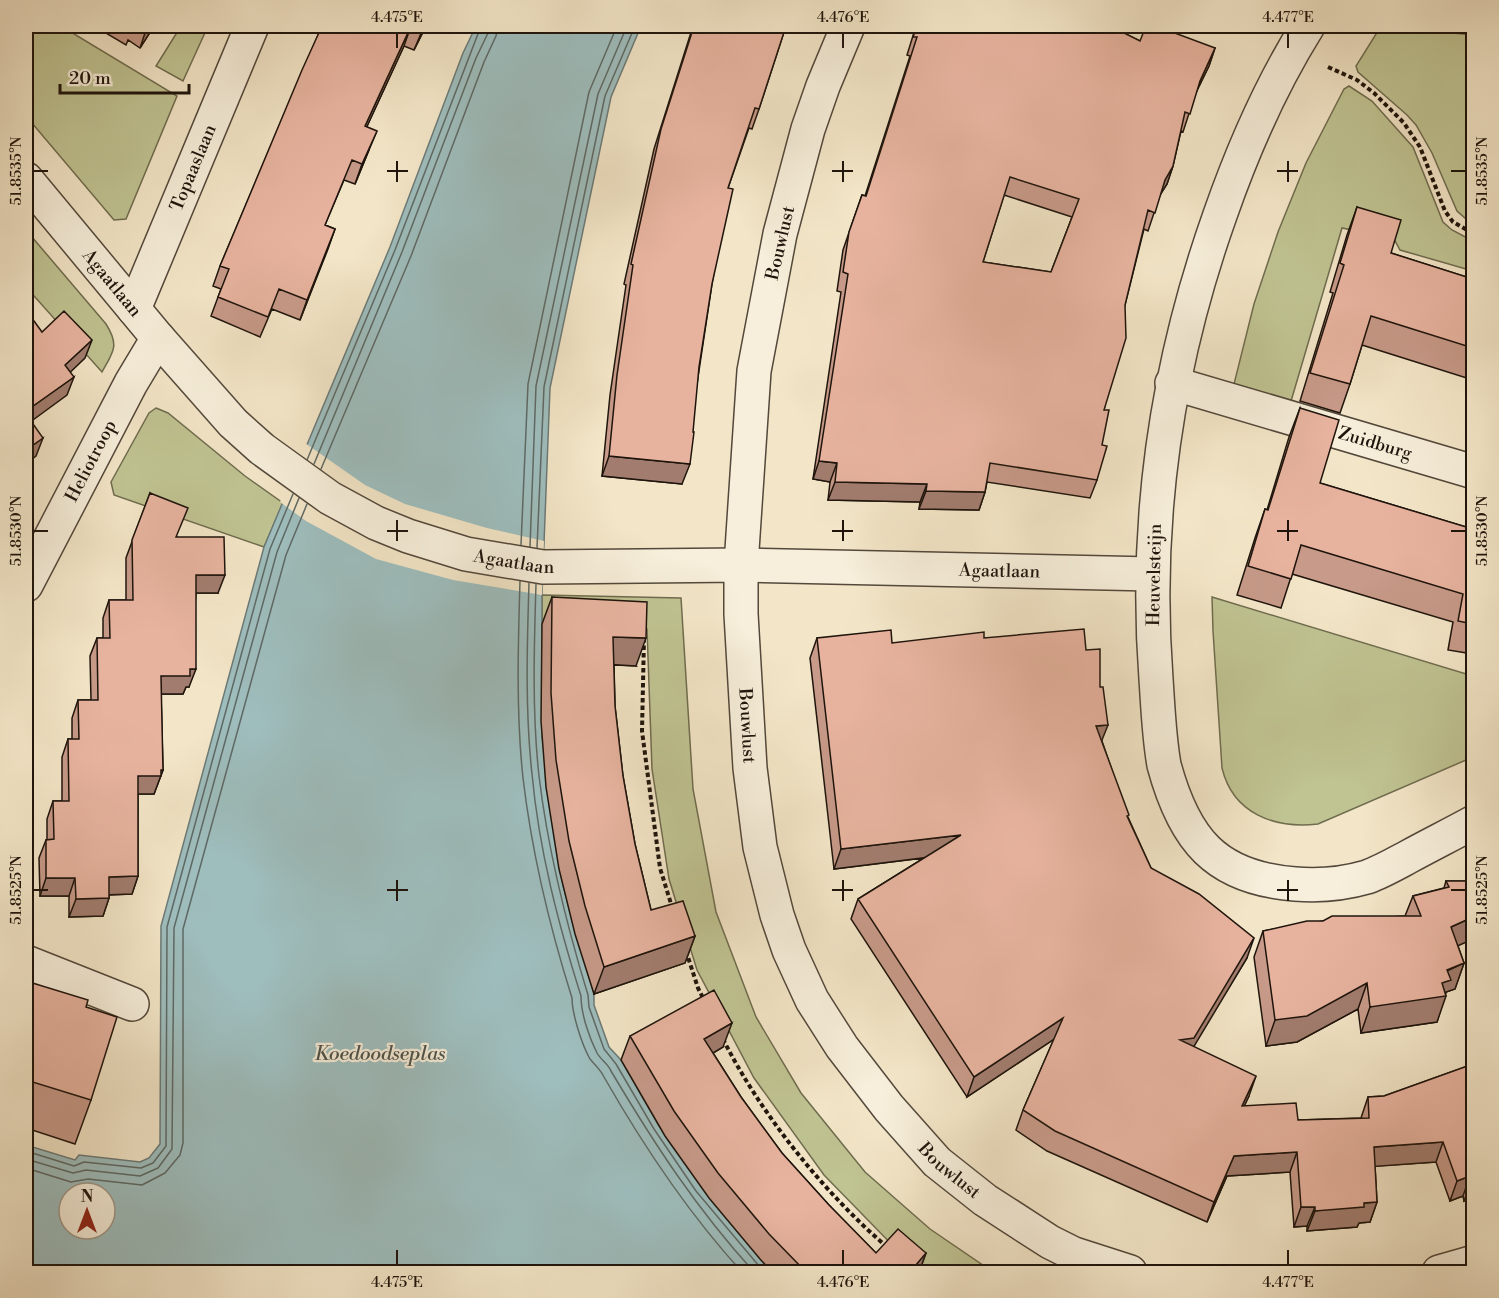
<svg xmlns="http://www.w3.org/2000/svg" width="1499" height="1298" font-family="'Libre Bodoni',serif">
  <rect width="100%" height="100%" fill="#f3e6c8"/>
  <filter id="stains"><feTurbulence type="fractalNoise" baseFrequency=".00333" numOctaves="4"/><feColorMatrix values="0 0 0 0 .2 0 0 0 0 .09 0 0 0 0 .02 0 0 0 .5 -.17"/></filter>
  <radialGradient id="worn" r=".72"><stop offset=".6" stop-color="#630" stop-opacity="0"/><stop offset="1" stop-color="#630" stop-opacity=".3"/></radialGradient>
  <!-- green -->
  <path fill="#c0c392" stroke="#6f6c4f" stroke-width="1.5" d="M26,26h35l116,70 -51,123 -12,1 -88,-104z
    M181,26h27l-25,55 -27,-15z
    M1381,26l92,9v190l-16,-14 -25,-58 -16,-28 -9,-10 -49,-43 -2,-6z
    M1349,86l23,15 41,46 30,75 9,8 21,11v30l-73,-21 -6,-11 -52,-11 -53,180 -49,-15 -6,-9 20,-80 24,-72 28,-69 38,-74z
    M26,230l80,94c14,22 7,28 -4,48l-76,-85z
    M156,408l12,5 77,63 38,27 -19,44 -150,-52 -3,-13 38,-69z
    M542,595l139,3 12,191 23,123 40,105 45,76 64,79 65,57 63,43h-65l-27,-18 -77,-79 -70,-97 -57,-108 -28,-91 -17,-110 -5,-140 -105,-5z
    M1212,597l261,79v81l-155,67c-43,5 -85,-10 -96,-56l-9,-137z"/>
  <!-- water -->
  <path fill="#9ebebe" stroke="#6b7a77" stroke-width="1.5" fill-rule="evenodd" d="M476,26h165l-30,71 -61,291 -8,207v142l21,148 31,109v11l15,42 12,13 38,66 114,146h-747v-127l49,15 4,-5 61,7 9,-4 11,-14 1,-218 103,-379 126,-300 73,-194zM69,1193h36v36h-36z"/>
  <!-- pier -->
  <path fill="#f3e6c8" d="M305,443l60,42 40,19 82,24 57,13 -2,54 -89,-15 -77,-21 -70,-38 -26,-19z"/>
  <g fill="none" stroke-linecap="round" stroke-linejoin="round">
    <!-- shore -->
    <path stroke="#5e6965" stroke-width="1.5" d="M307,460l88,-210 86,-224
      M314,464l88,-212 74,-194 12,-25 1,-7
      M321,469l90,-213 73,-194 12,-26 2,-10
      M521,545l7,-161 61,-292 28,-66
      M530,547l6,-161 62,-292 29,-68
      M537,548l7,-161 61,-291 30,-70
      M520,581c-2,66 -4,132 3,197 9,76 26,147 49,220 0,16 10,47 18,61 5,6 11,11 14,18 40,70 84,136 138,195
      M529,583c-2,63 -4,128 3,191 7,76 26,149 49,222 0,18 8,41 16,57 4,7 11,11 14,18 44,74 85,137 143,201
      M536,584c-2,64 -4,129 3,192 9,75 27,147 49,219l1,12 15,42 12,15 38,65 42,62 68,81
      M26,1151l48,15 10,-4 57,6 12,-5 13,-17 1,-219 103,-378 23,-55
      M26,1159l47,14 13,-3 54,6 18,-8 14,-19 2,-221 103,-376 22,-54
      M26,1168l45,14 17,-3 54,6 23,-12 15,-18 3,-12v-214l103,-374 21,-51"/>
    <!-- minor casing -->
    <g stroke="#53483b" stroke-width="36">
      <g id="minor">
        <path id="s1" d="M848,26l-25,60 -15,43 -28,105 -26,137 -13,194v49l9,154 10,79 17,68 12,35 23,50 30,47 47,61 48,54 48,38 65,42 24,12 56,18"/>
        <path d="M1308,26c-37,59 -65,123 -88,189 -53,149 -76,306 -64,464 2,29 3,58 8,86 20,74 51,113 131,119 25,2 48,0 72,-7 14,-5 28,-13 41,-20 22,-12 44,-23 66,-35"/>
        <path id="s2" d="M26,179l132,159 75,85 29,26 68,49 46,25 32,13 58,18 77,13 198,-2 411,9"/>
        <path id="s3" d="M134,309l118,-283"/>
        <path id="s4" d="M1172,383l302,89"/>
        <path id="s5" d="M26,585l105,-202 27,-45"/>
        <path d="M26,962l106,42"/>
        <path d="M1439,1272l35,-10"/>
      </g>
    </g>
    <!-- path -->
    <path stroke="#1e140c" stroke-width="4" stroke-dasharray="4.5 3" stroke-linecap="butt" d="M1328,67l29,13 17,13 30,30 16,24 25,64 8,11 21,12
      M644,638l-2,93 18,137 12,39
      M686,951l12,37 6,12
      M723,1039c37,74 101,154 164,208"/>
    <!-- minor -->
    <use href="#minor" stroke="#f7efdb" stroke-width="33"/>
  </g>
  <!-- wall -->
  <path fill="#c79a89" stroke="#1e140c" stroke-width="1.5" fill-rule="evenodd" d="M94,26h60l-14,22 -12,-8 -2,5z
    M322,26h104l-12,24 -10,-4 -37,80 2,24 -14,34 -11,-4 -19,45 10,4 -35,91 -28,-11 -12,28 -49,-21 10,-27 -8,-3 7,-20z
    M693,26h93l-27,83 -7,20 -3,-1 -21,60 -16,96 -30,200 -80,-8 8,-81 16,-110 -2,-1 30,-135z
    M916,26h194l30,15 75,7 -6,18 -13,26 -13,40 -2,-1 -8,35 -6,18 -7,11 -12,36 -4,-2 -19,76 -21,105 -2,35 -5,35 -7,18 -103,-16 -2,10 -6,18 -60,-1 1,-7 -92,-2 2,-18 -17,-3 28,-187 -4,-1 6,-41 19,-55 3,1 45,-140 -3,-1zM1004,195l68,22 -21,55 -68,-10z
    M1357,207l34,46 82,26v101l-111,-35 -12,39 -10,29 -40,-12 33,-108 -3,-1 17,-57z
    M1300,408l20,75 153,46v125l-25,-4 5,-28 -161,-48 -11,34 -44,-13 18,-57 10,-29 2,1 22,-73z
    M150,493l27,44 41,56h-22l-7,94h-3l-3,7h-22l2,76 -9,24h-16v82l-6,18 -23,1v3l-6,18 -34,1v-21h-29l-1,-38 7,-18h1v-21l6,-18h9v-44l6,-18h4v-21l6,-18h13l-1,-44 7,-18h6v-20l6,-18h17v-42z
    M552,597l84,69 -22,-1 1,41 8,70 12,68 16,66 44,26 -10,27 -91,31 -19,-60 -16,-65 -13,-82 -5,-66 1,-97z
    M817,638l75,5 92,-5 102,12 14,37 2,54 26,76 23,51 96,90 -54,88 56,50 -5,10 54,14 63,-2 7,-21 16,-1 89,-32v133l-9,4 -1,-5 -13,5 -14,-39 -61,4 2,36 -7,20 -11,1 -2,4 -50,4v-5l-13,1 -4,-55 -63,4 -20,46 -160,-71 -31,-21 7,-20 31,-71 -87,58 -116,-178 7,-20 66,-41 -90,11 -24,-211z
    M1446,881h27l-15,65 6,17 -9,26 -9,3 -9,30 -76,11 -3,-24 -61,33 -31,4 -12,-89 9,-26 60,-10 82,-5 8,-20 31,-8z
    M26,981l60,26 5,93 -16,44 -49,-16z
    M630,1036l93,11 -10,6 28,44 41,56 47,52 47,48h50l-7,19h-147l-12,-13 -51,-61 -44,-62 -44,-76z"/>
  <!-- shaded-wall -->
  <path fill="#a27d6f" stroke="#1e140c" stroke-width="1.5" d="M149,26h5l-14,22 7,-21z
    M411,26l-7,20 -46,100 7,-20z
    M424,26h2l-12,24 8,-19z
    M1215,48l-6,18 -16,33 7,-18z
    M377,131l-8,19 -14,34 7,-20z
    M1173,166l-6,18 -9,14 7,-18z
    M335,229l-7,20 -28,71 7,-20z
    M92,340l-7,18 -26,25 6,-18z
    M74,377l-7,18 -41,30v-14z
    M43,438l-7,18 -10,8v-14z
    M609,456l81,8 -8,20 -80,-8z
    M819,461l18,2 -7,19 -17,-3z
    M835,482l92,2 -7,18 -92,-2z
    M926,491l59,1 -6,18 -60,-1z
    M196,575h29l-7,18h-29z
    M613,637l33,1 -10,28 -33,-2z
    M190,669h6l-7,18h-3l-3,7h-29l7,-18z
    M1108,725l-8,20 -4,-19z
    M161,770h2l-9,24h-23l7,-18z
    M961,835l-7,19 -120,15 7,-20z
    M138,876l-6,18 -29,1 6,-18z
    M46,878h29l-6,18h-29z
    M109,898l-6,18 -34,1 7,-18z
    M1473,917v22l-31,14 9,-26z
    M695,936l-10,27 -91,31 10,-27z
    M1254,938l-7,20 -60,100 -7,-18z
    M1464,963l-9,26 -9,3 -1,4h1l-9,26 -76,11 9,-26z
    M1367,983l-9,26 -61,33 -31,4 9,-26z
    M1063,1018l-7,20 -89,59 7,-20z
    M732,1023l-9,24 -28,17 9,-25z
    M1256,1076l-7,20 -14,30 7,-20z
    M1443,1142l-7,20 -69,5 7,-20z
    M1297,1152l-7,20 -63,4 -20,46 7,-20 20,-46z
    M1470,1176l-7,20 -13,5 7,-20z
    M1473,1180v17l-9,4 7,-20z
    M1377,1202l-7,20 -11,1 -2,4 -50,4 8,-20 49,-8z
    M1301,1207h14l-8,19 -13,1z
    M926,1253l-7,19h-9z"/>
  <!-- building -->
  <path fill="#e7b39f" stroke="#1e140c" stroke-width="1.5" fill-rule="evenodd" d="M322,26h102l-2,5 -11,-5 -46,100 12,5 -15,33 -10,-4 -27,65 10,4 -28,71 -28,-11 -11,28 -50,-20 11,-28 -9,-3 82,-196z
    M694,26h92l-27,83 -4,-1 -27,80 5,1 -21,95 -13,83 -6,65h1l-4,32 -81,-8 8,-81 16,-110 -2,-1 30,-135z
    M917,26h193l30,15 6,-15h10l59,22 -15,33 -10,33 -5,-2 -12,54 -8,14 -10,33 -7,-3 -23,95 1,33 -22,72h5l-7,35 5,1 -10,34 -107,-17 -5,29 -59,-1 1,-7 -92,-2 2,-19 -18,-2 29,-187 -5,-2 6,-40 13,-37 4,1 51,-159h-4zM1010,177l69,22 -28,73 -68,-10z
    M1357,207l44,13 -10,33 82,26v69l-102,-32 -21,68 -40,-11 34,-108 -4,-2z
    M26,310l16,22 22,-21 28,29 -27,25 9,12 -48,34z
    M1300,408l39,12 -19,63 153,46v95l-15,-3 5,-27 -162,-49 -10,34 -43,-13 17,-57 3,1z
    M26,414l17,24 -17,12z
    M150,493l38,15 -12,29h48l1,38h-29v94h-6v7h-29l2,94h-2v6h-23v100l-29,1v21l-33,1 -1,-21h-29v-38l8,-1 -1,-38h16l-1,-62h11l-1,-39h20l-1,-62h13l-1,-38h24l-1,-60z
    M552,597l95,5 -1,36 -33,-1 2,69 8,70 12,68 16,66 32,-9 12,35 -91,31 -19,-61 -16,-65 -13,-81 -5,-67z
    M1084,629l2,21 14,-1v38h3l5,38 -12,1 33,89 -2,1 24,52 48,26 55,44 -60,100 -14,2 76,36 -14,30 54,-3 2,17 71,-2 -1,-21 16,-1 89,-32v116l-2,1 -1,-5 -13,5 -14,-39 -69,5 3,55 -13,1v4l-49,4v-4h-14l-4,-55 -63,4 -20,46 -159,-71 -32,-21 40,-92 -89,59 -116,-178 103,-64 -120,14 -24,-211 74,-8 1,13 92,-11v6z
    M1446,881h27v36l-22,10 13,36 -17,7 4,10 -9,3 4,13 -76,11 -3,-24 -60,33 -32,4 -12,-89 44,-10h16l9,-5h89l-8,-20 36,-9z
    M26,981l62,19 -2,7 31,10 -26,83 -65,-20z
    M714,990l18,33 -28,16 37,58 41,56 47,52 47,48 22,-24 28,24 -16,19h-104l-37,-38 -51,-61 -44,-62 -44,-75z"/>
  <!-- ticks -->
  <path fill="none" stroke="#1e140c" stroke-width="2" d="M397,33v15M843,33v15M1288,33v15M397,161v21M843,161v21M1288,161v21M33,171h15M387,171h21M832,171h21M1277,171h21M1451,171h15M397,520v21M843,520v21M1288,520v21M33,531h15M387,531h21M832,531h21M1277,531h21M1451,531h15M397,880v21M843,880v21M1288,880v21M33,890h15M387,890h21M832,890h21M1277,890h21M1451,890h15M397,1250v15M843,1250v15M1288,1250v15"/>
  <g text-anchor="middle" stroke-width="4.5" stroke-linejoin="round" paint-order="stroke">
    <!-- street labels -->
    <g font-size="18" fill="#1e140c" stroke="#f7efdb">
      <text dy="6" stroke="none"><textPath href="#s3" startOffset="153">Topaaslaan</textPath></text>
      <text transform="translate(780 243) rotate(-77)" y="6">Bouwlust</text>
      <text dy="6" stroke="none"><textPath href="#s2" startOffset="135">Agaatlaan</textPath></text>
      <text dy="6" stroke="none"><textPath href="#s4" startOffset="212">Zuidburg</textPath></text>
      <text dy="6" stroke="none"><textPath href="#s5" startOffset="140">Heliotroop</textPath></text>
      <text dy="6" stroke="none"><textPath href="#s2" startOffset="639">Agaatlaan</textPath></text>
      <text dy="6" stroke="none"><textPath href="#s2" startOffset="1125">Agaatlaan</textPath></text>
      <text transform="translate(1154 575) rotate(-89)" y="6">Heuvelsteijn</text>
      <text dy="6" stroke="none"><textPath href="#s1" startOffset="714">Bouwlust</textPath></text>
      <text dy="6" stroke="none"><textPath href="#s1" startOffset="1218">Bouwlust</textPath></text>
    </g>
    <!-- water labels -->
    <g font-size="20" font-style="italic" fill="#4b504a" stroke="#f7efdb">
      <text x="380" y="1060">Koedoodseplas</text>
    </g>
  </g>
  <!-- margin -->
  <rect width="1499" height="1298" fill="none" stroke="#f3e6c8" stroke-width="66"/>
  <!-- north arrow -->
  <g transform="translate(87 1211)"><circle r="28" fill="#f7efdb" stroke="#a09788" stroke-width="1.5"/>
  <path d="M0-4.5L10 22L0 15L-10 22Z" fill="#8f2418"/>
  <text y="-9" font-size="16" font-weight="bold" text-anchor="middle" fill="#1e140c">N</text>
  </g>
  <!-- scale -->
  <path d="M60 84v9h129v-9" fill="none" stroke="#1e140c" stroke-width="3"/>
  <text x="69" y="84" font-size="18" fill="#1e140c" stroke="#f7efdb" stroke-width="4.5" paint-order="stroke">20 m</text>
  <rect x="33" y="33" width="1433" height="1232" fill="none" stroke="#1e140c" stroke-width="2"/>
  <g font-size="15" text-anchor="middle" fill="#1e140c">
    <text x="397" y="22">4.475°E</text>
    <text x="843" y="22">4.476°E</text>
    <text x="1288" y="22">4.477°E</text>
    <text transform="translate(16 171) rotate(-90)" y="5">51.8535°N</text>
    <text transform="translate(1482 171) rotate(-90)" y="5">51.8535°N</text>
    <text transform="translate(16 531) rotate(-90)" y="5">51.8530°N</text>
    <text transform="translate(1482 531) rotate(-90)" y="5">51.8530°N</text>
    <text transform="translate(16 890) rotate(-90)" y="5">51.8525°N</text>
    <text transform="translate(1482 890) rotate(-90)" y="5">51.8525°N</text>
    <text x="397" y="1287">4.475°E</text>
    <text x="843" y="1287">4.476°E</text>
    <text x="1288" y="1287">4.477°E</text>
  </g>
  <rect width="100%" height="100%" filter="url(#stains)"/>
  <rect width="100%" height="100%" fill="url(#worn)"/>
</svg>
